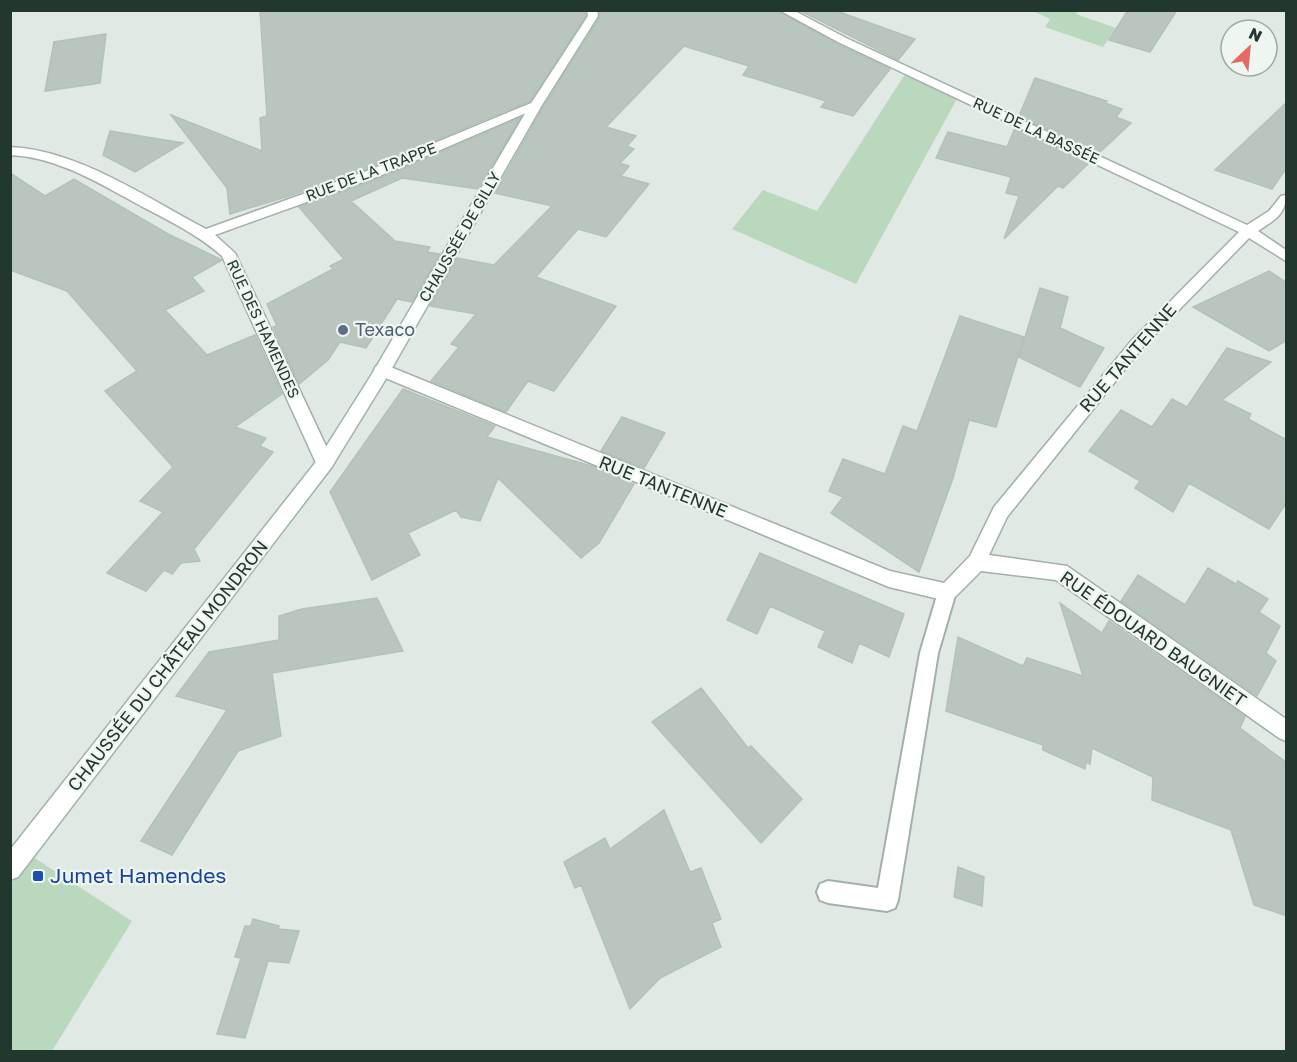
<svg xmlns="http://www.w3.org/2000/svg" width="1297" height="1062" font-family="'Golos Text',sans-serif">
  <rect width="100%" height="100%" fill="#e0e9e3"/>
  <!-- green -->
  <path fill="#bad8bd" d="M1033,11h45l-2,3 40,14 -13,19 -58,-20 5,-8z
    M907,71l52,24 -103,189 -124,-55 31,-39 54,21z
    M33,857l99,64 -80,130 -41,1v-169z"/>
  <!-- building -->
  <path fill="#b8c6be" stroke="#b3c2b9" stroke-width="1.5" d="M260,10h325l1,6 -56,85 -159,66 -82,29 -59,18 -3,-26 -56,-73 91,36 -2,-33 7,-2z
    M599,10h178l60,34 53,25 -37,47 -32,-9 5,-6 -83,-26 6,-9 -65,-20 -78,81 30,9 -9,10 7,3 -14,14 9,3 -8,10 28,8 -43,53 -28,-8 -42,48 80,29 -62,85 -26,-10 -22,31 -75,-31 28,-34 -8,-3 25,-30 -46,-8 27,-48 37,7 58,-59 -57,-13 49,-87 56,-89z
    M799,10h35l81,29 -17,21z
    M1128,10h49l-27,42 -41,-12z
    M106,34l-6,49 -55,8 9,-49z
    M1035,78l72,23 -2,2 17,6 -6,8 15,6 -32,30 -80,-37z
    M1287,102v65l-15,22 -57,-19z
    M520,118l-42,71 -76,-11 -51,23 44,40 35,6 -3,5 13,2 -28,48 -15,-3 -31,49 -26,-6 -12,18 -29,24 -26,-57 4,-1 -10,-22 66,-35 -3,-3 14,-7 -45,-52 84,-30z
    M1015,128l74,35 -26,25 -5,-2 -54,53 15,-43 -13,-3 5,-16 -75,-19 12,-26 59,15z
    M110,131l73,12 -48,29 -32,-17z
    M10,173l35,23 29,-17 94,55 54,26 -30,17 12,14 -39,19 42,45 48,-20 27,59 -47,33 31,11 -6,8 13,6 -79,97 6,12 -19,2 -9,11 -8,-4 -18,21 -39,-18 56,-61 -23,-11 33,-34 -68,-76 32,-20 -70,-80 -57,-21z
    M1269,271l18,12v57l-18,11 -76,-44z
    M1040,288l28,9 -8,31 44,20 -24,39 -61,-30z
    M960,316l64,21 -28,90 -27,-7 -16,58 -34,94 -88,-59 12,-16 -14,-6 14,-32 42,15 18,-48 14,5z
    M1227,348l44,14 -49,38 29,14 -3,5 39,21v62l-18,27 -80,-46 -16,29 -38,-24 5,-7 -51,-30 32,-41 31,17 20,-28 15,8z
    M403,389l92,37 -8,11 105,29 42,18 -35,59 -18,15 -83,-80 -18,43 -19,-4 -5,-7 -48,23 12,22 -48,25 -42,-88z
    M622,417l43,16 -21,35 -43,-17z
    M760,553l144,61 -15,43 -30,-14 -7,20 -34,-16 7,-16 -55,-25 -13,28 -30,-14z
    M1208,568l28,16 2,-3 30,18 -9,13 21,14 -14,27 10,8 -19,35 -136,-95 17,-26 47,30z
    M377,598l26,53 -131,22 9,63 -43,15 -66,104 -31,-14 86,-131 -51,-14 33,-44 70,-12v-24l23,-7z
    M1060,603l42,30 7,-12 136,96 -5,11 47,35v153l-33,-11 -23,-75 -79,-30 1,-23 -61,-29 -2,16 -4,-2 -1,7 -42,-19v-5l-97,-34 12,-74 65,29 4,-8 56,18z
    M701,688l47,60 3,-2 51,53 -41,44 -109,-121z
    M664,810l26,62 11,-4 20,51 -9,4 9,24 -61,31 -30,31 -49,-124 -6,3 -11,-26 41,-24 5,11z
    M958,867l26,10 -2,29 -28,-9z
    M253,919l26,7 -1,3 21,2 -10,32 -21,-2 -23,77 -28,-4 24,-76 -6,-1 10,-31h6z"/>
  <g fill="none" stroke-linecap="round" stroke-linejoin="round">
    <!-- service casing -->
    <g stroke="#a3b0a9" stroke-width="4">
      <path id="service" d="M947,584l6,2 3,6 -18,61 -40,247 -3,8 -8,3 -59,-8 -8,-3 -3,-8 3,-8 8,-3 50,7 42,-235 18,-61 3,-6z"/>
    </g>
    <!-- minor casing -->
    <g stroke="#a3b0a9" stroke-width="3">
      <path id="minor" d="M779,10h14l53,28 401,187 22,-14 12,-15 5,-1c0,20 -13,26 -28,36l28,19v11l-37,-23 -107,110 -135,169 -18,38 78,11 219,153v22l-7,-3 -223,-158 -75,-9 -27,27 -7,3 -58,-14 -513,-213 -2,-4 2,-4h12l502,205 54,12 26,-27 24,-49 138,-167 107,-108 -401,-190z
        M536,101l4,2v4l-158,68 -167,60 20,18 99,210 -3,5 -6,2 -6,-2 -3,-5 -94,-207c-25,-22 -54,-36 -83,-51 -40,-22 -82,-48 -129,-50v-8c68,3 137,51 196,82l166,-60z"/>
    </g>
    <!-- secondary casing -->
    <g stroke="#a0b4a9" stroke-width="3">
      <path id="secondary" d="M587,10h10l1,6 -56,89 -158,277 -53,86 -313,409 -8,3v-30l309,-392 53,-84 158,-269 58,-89z"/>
    </g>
    <!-- service -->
    <use href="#service" fill="#fff" fill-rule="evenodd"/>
    <!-- minor -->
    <use href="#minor" fill="#fff" fill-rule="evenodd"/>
    <!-- secondary -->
    <use href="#secondary" fill="#fff" fill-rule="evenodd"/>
  </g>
  <!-- markers -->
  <circle fill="#5c6f8a" stroke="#eff6f2" stroke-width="2" cx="343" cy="330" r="6"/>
  <rect fill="#1a4fb4" stroke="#eff6f2" stroke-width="2" x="32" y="870" width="12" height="12" rx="3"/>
  <g text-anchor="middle" stroke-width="4.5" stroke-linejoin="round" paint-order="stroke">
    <!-- far-street labels -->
    <g font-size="15" fill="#22372e" stroke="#eff6f2">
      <text transform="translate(1036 131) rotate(25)" y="5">RUE DE LA BASSÉE</text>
      <text transform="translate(371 172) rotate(-21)" y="5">RUE DE LA TRAPPE</text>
      <text transform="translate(460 237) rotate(-60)" y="5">CHAUSSÉE DE GILLY</text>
      <text transform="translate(263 329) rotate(65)" y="5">RUE DES HAMENDES</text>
    </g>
    <!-- service labels -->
    <g font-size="18" fill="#4e5e75" stroke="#eff6f2" text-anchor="start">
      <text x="355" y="336">Texaco</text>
    </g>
    <!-- street labels -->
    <g font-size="18" fill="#22372e" stroke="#eff6f2">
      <text transform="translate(1128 358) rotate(-49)" y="6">RUE TANTENNE</text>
      <text transform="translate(663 487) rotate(22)" y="6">RUE TANTENNE</text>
      <text transform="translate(1153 639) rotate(35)" y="6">RUE ÉDOUARD BAUGNIET</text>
      <text transform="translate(168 666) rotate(-52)" y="6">CHAUSSÉE DU CHÂTEAU MONDRON</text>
    </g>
    <!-- near-transit labels -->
    <g font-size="21" fill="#164399" stroke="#eff6f2" text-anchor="start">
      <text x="50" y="883">Jumet Hamendes</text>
    </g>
  </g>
  <!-- border -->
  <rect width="1297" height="1062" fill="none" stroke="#22372e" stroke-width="24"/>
  <!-- north arrow -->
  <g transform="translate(1249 48) rotate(26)"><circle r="28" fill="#eff6f2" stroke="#9daaa4" stroke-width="1.5"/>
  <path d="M0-4.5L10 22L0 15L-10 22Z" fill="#e46a63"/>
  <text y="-9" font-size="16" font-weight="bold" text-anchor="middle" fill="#22372e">N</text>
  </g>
</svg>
